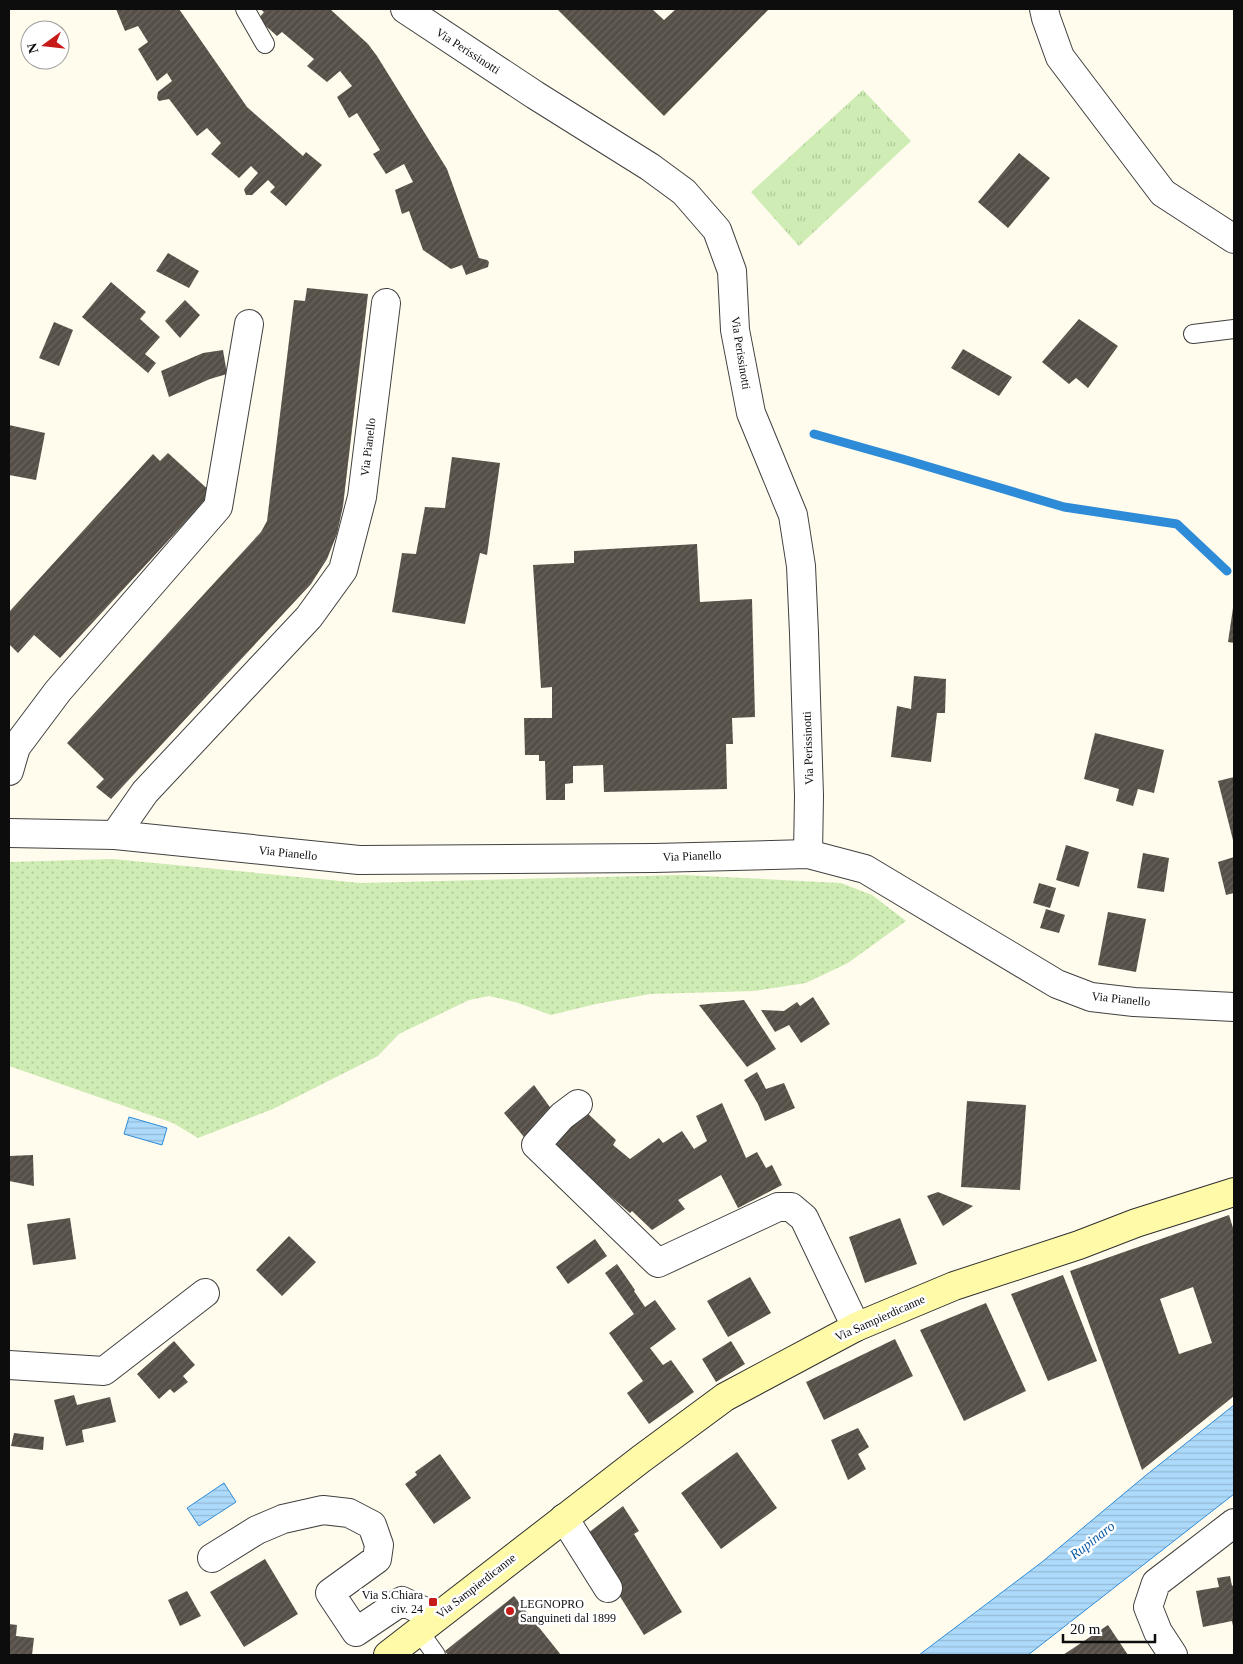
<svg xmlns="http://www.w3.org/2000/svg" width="1243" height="1664" font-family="'Times New Roman',serif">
  <defs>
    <pattern id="grass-dots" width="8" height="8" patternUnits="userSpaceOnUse" patternTransform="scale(1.25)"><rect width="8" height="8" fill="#ceecb3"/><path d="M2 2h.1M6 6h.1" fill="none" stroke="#b0c999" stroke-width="1.8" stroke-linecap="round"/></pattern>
    <pattern id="park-tufts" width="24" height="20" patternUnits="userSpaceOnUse" patternTransform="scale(1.25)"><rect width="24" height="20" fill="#ceecb3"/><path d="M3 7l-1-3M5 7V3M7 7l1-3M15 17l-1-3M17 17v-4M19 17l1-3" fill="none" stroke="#b0c999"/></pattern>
    <pattern id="water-rules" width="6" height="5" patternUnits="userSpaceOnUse" patternTransform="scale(1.25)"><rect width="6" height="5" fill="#addafb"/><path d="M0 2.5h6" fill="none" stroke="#94bad6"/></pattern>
    <pattern id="building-hatch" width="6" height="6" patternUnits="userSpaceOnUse" patternTransform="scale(1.25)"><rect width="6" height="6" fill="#564f48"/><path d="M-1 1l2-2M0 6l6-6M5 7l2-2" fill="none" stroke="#69645e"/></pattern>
  </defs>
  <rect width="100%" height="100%" fill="#fffced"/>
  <!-- grass -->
  <path fill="url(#grass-dots)" d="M113,859l248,24 323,-8 157,8 31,12 34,26 -58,42 -42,20 -52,8 -104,3 -54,10 -45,11 -36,-13 -26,-6 -20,4 -70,34 -21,22 -105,53 -75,29 -25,-15 -164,-57v-204z"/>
  <!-- park -->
  <path fill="url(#park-tufts)" d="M863,90l48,51 -112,105 -48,-54z"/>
  <!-- water -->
  <path fill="url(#water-rules)" stroke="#2e8bd7" d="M129,1117l38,11 -5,17 -38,-11z
    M1234,1405v89l-206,161h-109l123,-93 103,-86z
    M224,1483l12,19 -37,24 -12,-18z"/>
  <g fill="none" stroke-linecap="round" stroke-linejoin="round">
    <!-- stream -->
    <path stroke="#2e8bd7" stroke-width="9" d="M814,434l92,26 158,47 113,17 50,47"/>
  </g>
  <!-- building -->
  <path fill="url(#building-hatch)" fill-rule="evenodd" d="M116,9h63l68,98 56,49 3,-4 16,13 -36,41 -16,-14 5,-5 -7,-7 -16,15h-6l-2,-5 1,-2 13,-15 -7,-7 -12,12 -28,-24 10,-11 -14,-15 -10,8 -28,-37 -10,2 -2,-3 1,-6 14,-11 -5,-8 -10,8 -19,-32 10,-7 -10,-16 -13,5z
    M260,9h70l38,35 9,12 70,113 32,89 8,2 2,2 -1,5 -22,8 -4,-10 -11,4 -28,-19 -14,-39 -7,3 -7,-24 18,-8 -9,-18 -18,10 -13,-20 7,-4 -23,-37 -8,5 -12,-21 15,-11 -12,-15 -13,11 -20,-16 7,-7 -32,-27 -5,4 -19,-17 6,-7z
    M557,9h95l12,11 12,-11h93l-105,107z
    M1019,153l31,25 -42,50 -30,-26z
    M168,253l31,18 -10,17 -33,-17z
    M111,282l35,30 -6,7 20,18 -15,17 11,9 -8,10 -66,-56z
    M307,288l61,6 -25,212 -6,28 -10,25 -16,25 -200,215 -15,-12 8,-8 -37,-36 194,-211 6,-11 27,-221 11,1z
    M185,300l15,15 -20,23 -15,-17z
    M1079,319l39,27 -30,42 -12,-10 -7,6 -27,-22z
    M54,322l19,8 -14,36 -20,-8z
    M963,349l49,28 -13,19 -48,-28z
    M223,350l4,24 -17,5 -41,18 -8,-26 42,-18z
    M9,425l36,8 -9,47 -27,-5z
    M168,453l44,40 -152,165 -26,-23 -16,18 -9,-9v-32l144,-158 7,7z
    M452,457l48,6 -13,92 -7,-2 -15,71 -73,-12 10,-59 14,1 9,-47 20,1z
    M697,544l3,58 52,-3 3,118 -23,1 1,26h-7l1,45 -123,3 -1,-27 -30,1v17l-8,1v16h-19l-1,-39h-6v-6h-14l-1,-37h28v-31l-11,1 -8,-123 41,-2v-12z
    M1233,608h1v35l-6,-1z
    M914,676l32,3 -1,34h-8l-6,49 -40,-5 6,-51 14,3z
    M1095,733l69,17 -10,43 -16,-4 -5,17 -17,-5 3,-12 -35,-10z
    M1234,777v67l-16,-63z
    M1066,845l23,7 -10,35 -23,-7z
    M1143,853l26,5 -5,34 -27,-4z
    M1234,857v36l-8,2 -8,-33z
    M1039,883l17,5 -6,20 -17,-5z
    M1046,909l19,6 -6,18 -19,-5z
    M1108,912l38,7 -10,53 -38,-7z
    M813,997l17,27 -29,19 -12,-18 -14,7 -14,-22 23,1 13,-9 3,4z
    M744,1000l32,49 -29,18 -48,-62z
    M757,1072l9,17 18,-6 11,25 -30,13 -7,-17 -14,-24z
    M534,1085l18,25 -28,27 -20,-24z
    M967,1101l59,4 -6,85 -59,-3z
    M722,1103l24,55 11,-6 9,16 6,-3 10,20 -44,23 -17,-33 -43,25 7,9 -33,21 -20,-19 -2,2 -44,-38 -36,-27 34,-38 32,30 -3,5 17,14 29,-21 4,5 19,-12 12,18 13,-8 -11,-25z
    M33,1155l1,31 -25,-5v-25z
    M938,1192l35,14 -30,20 -16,-30z
    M1229,1215l5,16v165l-92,74 -72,-199zM1193,1287l19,56 -33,11 -19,-55z
    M70,1218l6,41 -43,6 -6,-41z
    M900,1218l17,46 -52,19 -16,-46z
    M289,1236l27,26 -34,34 -26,-26z
    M595,1239l12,17 -39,28 -12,-17z
    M617,1264l18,26 -1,1 11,16 10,-7 21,29 -26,19 13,17 8,-5 23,32 -45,32 -22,-31 16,-12 -34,-48 25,-19 -29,-41z
    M1063,1275l34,86 -49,20 -37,-87z
    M750,1277l21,36 -43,24 -21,-36z
    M986,1303l40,88 -62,30 -44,-91z
    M895,1339l18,37 -89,44 -18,-38z
    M174,1341l21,24 -12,11 5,6 -14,11 -4,-4 -11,10 -22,-25z
    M731,1341l14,23 -29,18 -14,-23z
    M74,1395l3,10 33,-8 6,25 -34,8 2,12 -18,4 -12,-46z
    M858,1428l11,19 -11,7 8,15 -18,11 -17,-40z
    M14,1433l30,4 -1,13 -32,-4z
    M737,1452l40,56 -56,41 -40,-56z
    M440,1454l31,44 -37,26 -29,-40 12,-9 -2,-3z
    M623,1506l16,25 -5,3 48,78 -38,23 -61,-98z
    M265,1559l33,55 -54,33 -34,-55z
    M1230,1576l2,10 2,-1v46l-2,-10 -29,6 -7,-36 23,-4 -2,-9z
    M187,1591l14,25 -21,10 -12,-26z
    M514,1596l47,59h-113l-3,-4z
    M9,1624l8,1 -1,11 18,2 -2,17h-23z
    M1108,1625l20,30h-65z"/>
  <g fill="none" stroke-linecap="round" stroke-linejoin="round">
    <!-- service casing -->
    <g stroke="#404040" stroke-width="20">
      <path id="service" d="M245,9l20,35
        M1193,334l41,-5
        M419,1631l17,24"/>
    </g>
    <!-- pedestrian casing -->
    <g stroke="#404040" stroke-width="30">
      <path id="pedestrian" d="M564,1518l44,70"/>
    </g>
    <!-- minor casing -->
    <g stroke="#404040" stroke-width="30">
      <path id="minor" d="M405,9l130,86 115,72 34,25 33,38 15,41 3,59 16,83 42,102 8,51 3,67 5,163 -1,58
        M1044,9l2,9 14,39 103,136 71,46
        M9,771l7,-24 42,-56 160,-184 31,-183
        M115,835l30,-43 164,-175 34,-47 19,-73 24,-194
        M578,1104l-16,12 -26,29 122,118 120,-56h13l13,11 52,109
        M9,1365l95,6 101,-78
        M212,1558l45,-28 26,-11 40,-9 26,3 23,12 7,20 -2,14 -47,34 26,39 46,-31 34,16
        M1173,1655l-15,-23 -10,-25 8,-24 78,-60"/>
    </g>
    <!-- tertiary casing -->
    <g stroke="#404040" stroke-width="30">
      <path id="tertiary" d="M9,833l106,2 244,25 295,-2 154,-4 57,15 192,115 34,13 43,5 100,5"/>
    </g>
    <!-- secondary casing -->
    <g stroke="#2f2f2f" stroke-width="30">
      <path id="secondary" d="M388,1655l253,-196 84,-62 131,-70 98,-41 125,-41 57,-22 98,-31"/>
    </g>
    <!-- service -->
    <use href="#service" stroke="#fff" stroke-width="18"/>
    <!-- pedestrian -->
    <use href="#pedestrian" stroke="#fff" stroke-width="28"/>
    <!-- minor -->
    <use href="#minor" stroke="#fff" stroke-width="28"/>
    <!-- tertiary -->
    <use href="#tertiary" stroke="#fff" stroke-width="28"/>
    <!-- secondary -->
    <use href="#secondary" stroke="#fffaa8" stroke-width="28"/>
  </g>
  <!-- markers -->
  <g fill="#c71b1a" stroke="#fff" stroke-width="2">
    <rect x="428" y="1597" width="10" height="10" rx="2.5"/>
    <circle cx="510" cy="1611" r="5"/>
  </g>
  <g text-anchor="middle" stroke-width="5" stroke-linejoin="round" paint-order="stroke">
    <!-- street labels -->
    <g font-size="12" fill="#0d0d0d" stroke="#fff">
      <text transform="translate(468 51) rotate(33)" y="4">Via Perissinotti</text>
      <text transform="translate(741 353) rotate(81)" y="4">Via Perissinotti</text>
      <text transform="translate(368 447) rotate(-83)" y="4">Via Pianello</text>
      <text transform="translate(808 748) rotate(-92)" y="4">Via Perissinotti</text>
      <text transform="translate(288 853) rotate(6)" y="4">Via Pianello</text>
      <text transform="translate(692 856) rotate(-2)" y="4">Via Pianello</text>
      <text transform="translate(1121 999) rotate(6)" y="4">Via Pianello</text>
      <text transform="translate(880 1318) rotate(-24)" y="4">Via Sampierdicanne</text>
      <text transform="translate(476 1586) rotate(-38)" y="4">Via Sampierdicanne</text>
    </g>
    <!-- poi labels -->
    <g font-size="12" fill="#0d0d0d" stroke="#fff" text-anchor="end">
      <text x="423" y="1599">Via S.Chiara<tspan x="423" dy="14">civ. 24</tspan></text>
      <text x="520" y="1608" text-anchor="start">LEGNOPRO<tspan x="520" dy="14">Sanguineti dal 1899</tspan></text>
    </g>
    <!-- water labels -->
    <g font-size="14" font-style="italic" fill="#0d5ca8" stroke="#fff">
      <text transform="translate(1092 1540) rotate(-38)" y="5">Rupinaro</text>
    </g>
  </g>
  <!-- border -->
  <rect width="1243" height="1664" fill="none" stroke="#0d0d0d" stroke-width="20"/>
  <!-- north arrow -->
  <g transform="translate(45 45) rotate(255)"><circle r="24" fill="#ffffff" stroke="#9e9e9e"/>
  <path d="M0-4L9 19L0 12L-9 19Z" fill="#c71b1a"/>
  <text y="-8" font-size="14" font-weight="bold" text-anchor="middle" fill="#0d0d0d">N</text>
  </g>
  <!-- scale -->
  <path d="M1063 1634v8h92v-8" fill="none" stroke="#0d0d0d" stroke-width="2.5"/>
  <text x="1070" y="1634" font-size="15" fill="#0d0d0d" stroke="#ffffff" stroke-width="4" paint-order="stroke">20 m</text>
</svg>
